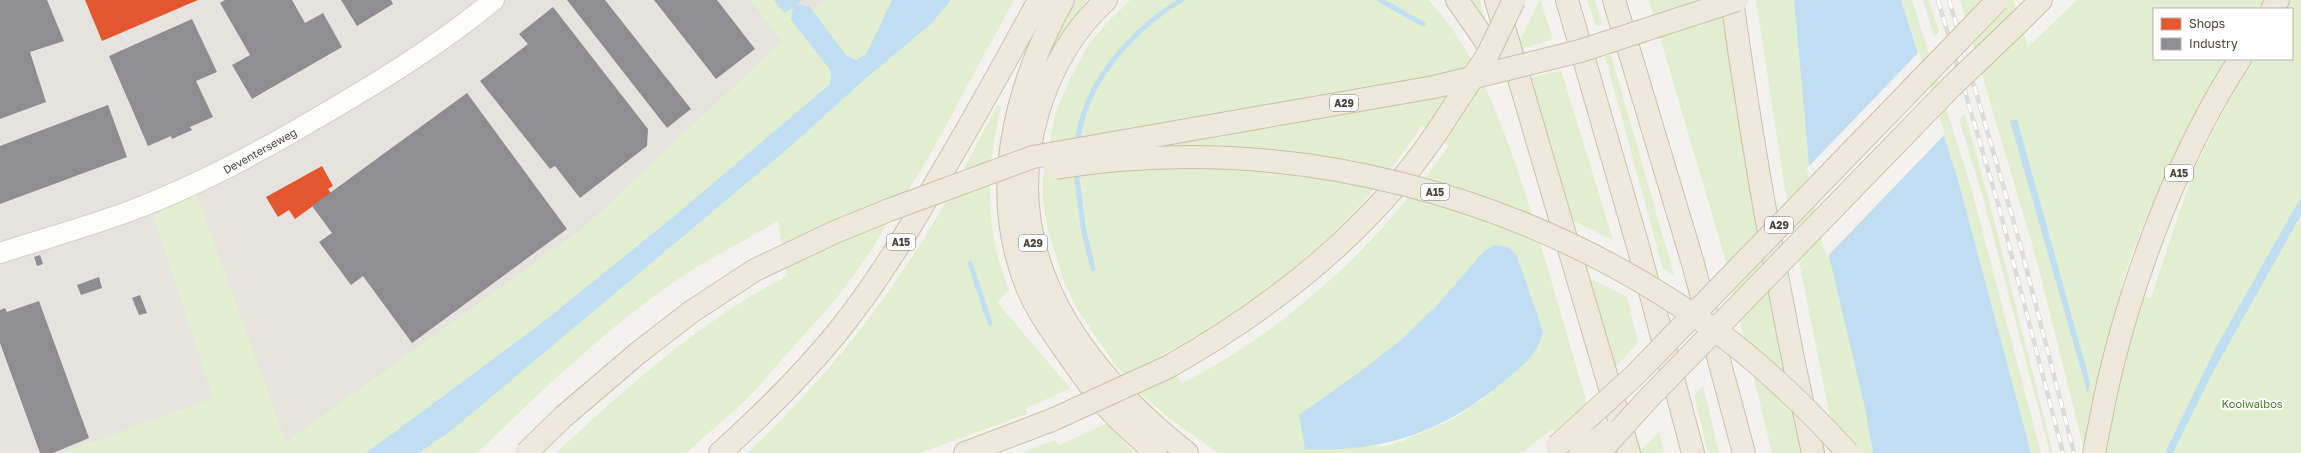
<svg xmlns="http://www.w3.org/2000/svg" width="2301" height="453" font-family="'Golos Text',sans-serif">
  <rect width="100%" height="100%" fill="#f4f2ee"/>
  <!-- industrial -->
  <path fill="#e6e2de" d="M0,0h844l-242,222 -298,231h-304z"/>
  <!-- green -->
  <path fill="#e1eecf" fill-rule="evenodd" d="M750,0h24l10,13 9,-6 -2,13 40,51 -1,13 -157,133 -130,105 -177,131h-304l151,-55 -60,-183 44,-20 89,247 296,-213 200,-188z
    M826,0h66l-26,54 -10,6 -4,-1 -6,-4 -34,-44z
    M951,0h63l-87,160 -60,97 -31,42 -90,101 -60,53h-130c71,-66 144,-132 231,-177l-9,-55c-29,17 -60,33 -89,51 -78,51 -145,117 -212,181h-58l33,-23 339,-284 73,-66 67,-56z
    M1076,0h11l-39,54z
    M1130,0h298c62,62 94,183 119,266 18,63 37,125 54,187h-42l-6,-24 -32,24h-303l-50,-36 -28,-24 -24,-27 -39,-57 -13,-27 -17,-56 -4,-27v-20l12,-65 15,-35 18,-34 18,-21zM1422,126l27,20c-70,96 -160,184 -267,237l-22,-27c84,-43 167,-106 226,-181 12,-16 24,-32 36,-49zM1509,247l8,9 26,75 -1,9 -5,9 -21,22 -34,29 -31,20 -49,21 -21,6 -82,-32c35,-24 72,-47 103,-76 30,-27 56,-58 82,-88z
    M1466,0h14l9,32z
    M1540,0l13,39 -32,10 -3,-5z
    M1587,0h8l7,24 -6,2z
    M1649,0h74l80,453h-31l-48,-198z
    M1756,0h38l16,176 54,228 9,49h-36l-52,-263z
    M1901,0h11l58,184 71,269h-10l-73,-273z
    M1923,0h6l10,32 -5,5z
    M1960,0h53l15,47 49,-47h187l-6,9h-104v50h72c-41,74 -81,149 -106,231l31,8 43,-129 56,-110h42v-50h-8l6,-9h11v453h-216l-48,-192z
    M1611,55l63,220 -11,-6 -58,-213z
    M1561,70l52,170 -44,-21 -44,-140z
    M997,105l4,3c-16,61 -16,123 8,182l-12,12 73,86 -44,21 2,5 -109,39h-172c71,-65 132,-141 182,-223 25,-40 46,-83 68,-125z
    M1965,114l24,86 64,253h-3l-66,-252 -25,-82z
    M1587,277l40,20 11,46 -23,25z
    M1703,386l16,67h-11l-14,-58z
    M1107,423l28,30h-115l35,-13 3,6z
    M1659,432l5,21h-26z"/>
  <!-- water -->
  <path fill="#c0ddf1" d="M774,0h28l-5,4 12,2 37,49 10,5 10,-6 26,-54h59l-20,24 -67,56 -73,66 -339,284 -33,23h-53l177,-131 130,-105 157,-133 1,-13 -40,-51 2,-12 -9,5z
    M1794,0h107l57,180 73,273h-158l-9,-49 -54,-228z
    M2017,119l73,263 -2,12 -78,-273z
    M2301,197v18l-88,157 -40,81h-8l50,-104z
    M1494,245l15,2 8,9 26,75c-2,20 -20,34 -35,47 -61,52 -121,75 -203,71l-6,-34 65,-46 38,-30 35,-34 47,-54z"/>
  <!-- pier -->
  <path fill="#f4f2ee" d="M1919,52l26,82 -119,124 -19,-90z"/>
  <!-- shops -->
  <path fill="#e4572e" d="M85,0h113l-96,41z
    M322,166l11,20 -5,3 3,4 -36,26 -6,-9 -11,7 -12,-20z"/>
  <!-- industry -->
  <path fill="#8d8d92" d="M0,0h47l17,41 -34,11 16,50 -46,17z
    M225,0h67l13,23 18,-10 19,34 -90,52 -20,-34 18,-10 -30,-52z
    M341,0h50l2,4 -36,22z
    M567,0h38l86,109 -24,19z
    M654,0h63l38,49 -39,30z
    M553,7l95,122 -1,17 -67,52 -25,-32 -5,3 -70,-88 48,-37 -9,-10z
    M192,19l25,53 -21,9 17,36 -23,10 2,3 -20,9 -1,-3 -23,10 -39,-90z
    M467,93l100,136 -155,114 -49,-67 -12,9 -32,-43 13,-9 -20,-27z
    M108,105l19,52 -127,47v-58z
    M40,255l3,9 -6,2 -3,-9z
    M99,277l3,11 -21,7 -4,-10z
    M140,295l7,18 -8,2 -7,-17z
    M39,301l50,137 -36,15h-13l-40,-110v-33l5,-2 2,4z"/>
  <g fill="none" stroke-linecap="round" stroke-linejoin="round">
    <!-- stream -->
    <path stroke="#c0ddf1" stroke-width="5" d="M1380,0l43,24
      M1077,145c6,-61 53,-113 104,-145
      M1076,171l7,56 10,42
      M970,263l20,60"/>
    <!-- minor casing -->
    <g stroke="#d2d0cb" stroke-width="22">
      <path id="minor" d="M0,253c43,-14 87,-26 130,-42 70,-26 135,-62 199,-100 58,-34 114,-69 165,-111"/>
    </g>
    <!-- highway casing -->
    <g stroke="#ccbfa9" stroke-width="24">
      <path id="highway" d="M1063,0c-48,87 -75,191 -36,287 9,22 23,42 37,62 11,15 22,32 34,47 16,21 38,39 58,57
        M1106,0c-34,31 -55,69 -68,112 -42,143 42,256 149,341
        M1457,0l28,40 12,25
        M1496,0l133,453
        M1567,0l72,250 54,203
        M1614,0l78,260 52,193
        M1732,0c21,152 48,303 81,453
        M2272,9l6,-9
        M2020,21l21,-21
        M1168,367c103,-58 199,-133 267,-232
        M720,453c43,-39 84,-79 120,-124 39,-49 70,-101 101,-155 34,-57 66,-115 98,-174
        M965,453l87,-33
        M2094,453c6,-29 11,-58 18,-86 26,-104 70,-219 128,-308"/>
    </g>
    <!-- minor -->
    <use href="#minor" stroke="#fdfdfc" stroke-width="20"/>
    <!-- highway -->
    <use href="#highway" stroke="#ede8db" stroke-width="22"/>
    <!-- rail casing -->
    <g stroke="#dbdbda" stroke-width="4.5">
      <path id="rail" d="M1938,0l61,207 64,246
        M1949,0l70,240 55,213"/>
    </g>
    <!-- rail -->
    <use href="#rail" stroke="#fff" stroke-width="3" stroke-dasharray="9" stroke-linecap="butt"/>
    <!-- highway-bridge casing -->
    <g stroke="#ccbfa9" stroke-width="24" stroke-linecap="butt">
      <path id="highway-bridge" d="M1435,135l53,-81 26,-54
        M1055,168c233,-38 474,26 664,165 47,35 90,77 129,120
        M1052,420l116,-53
        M1557,446l78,-71 363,-375
        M526,453l37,-36 75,-64 53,-41 64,-42 80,-38 54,-22 144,-53 401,-70 146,-36 157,-51
        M1580,453l27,-21
        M1599,453l47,-52 305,-314 69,-66"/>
    </g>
    <!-- highway-bridge -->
    <use href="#highway-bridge" stroke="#ede8db" stroke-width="22"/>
  </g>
  <g text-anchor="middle" stroke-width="4" stroke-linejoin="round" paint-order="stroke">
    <!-- shield labels -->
    <g fill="#fff" stroke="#817c74" stroke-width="1">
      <rect x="1330" y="95" width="28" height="16" rx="3"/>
      <rect x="2165" y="165" width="28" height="16" rx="3"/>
      <rect x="1421" y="184" width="28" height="16" rx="3"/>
      <rect x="1765" y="217" width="28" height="16" rx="3"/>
      <rect x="887" y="234" width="28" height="16" rx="3"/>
      <rect x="1019" y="235" width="28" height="16" rx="3"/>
    </g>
    <g font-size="10" font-weight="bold" fill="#4b4439">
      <text x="1344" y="107">A29</text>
      <text x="2179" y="177">A15</text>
      <text x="1435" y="196">A15</text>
      <text x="1779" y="229">A29</text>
      <text x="901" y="246">A15</text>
      <text x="1033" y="247">A29</text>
    </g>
    <!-- street labels -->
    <g font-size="11" fill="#4b4439" stroke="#fff">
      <text transform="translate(260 151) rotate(-29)" y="4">Deventerseweg</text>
    </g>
    <!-- park labels -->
    <g font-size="11" fill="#4a7f2a" stroke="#fff">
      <text x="2252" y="408">Kooiwalbos</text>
    </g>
  </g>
  <!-- legend -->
  <rect x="2153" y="8" width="140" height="52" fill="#ffffff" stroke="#b7b4b0"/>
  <rect x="2161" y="18" width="20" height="12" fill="#e4572e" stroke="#b7b4b0"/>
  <text x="2189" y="28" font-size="12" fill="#4b4439">Shops</text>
  <rect x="2161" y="38" width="20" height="12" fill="#8d8d92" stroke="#b7b4b0"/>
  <text x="2189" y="48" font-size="12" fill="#4b4439">Industry</text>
</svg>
